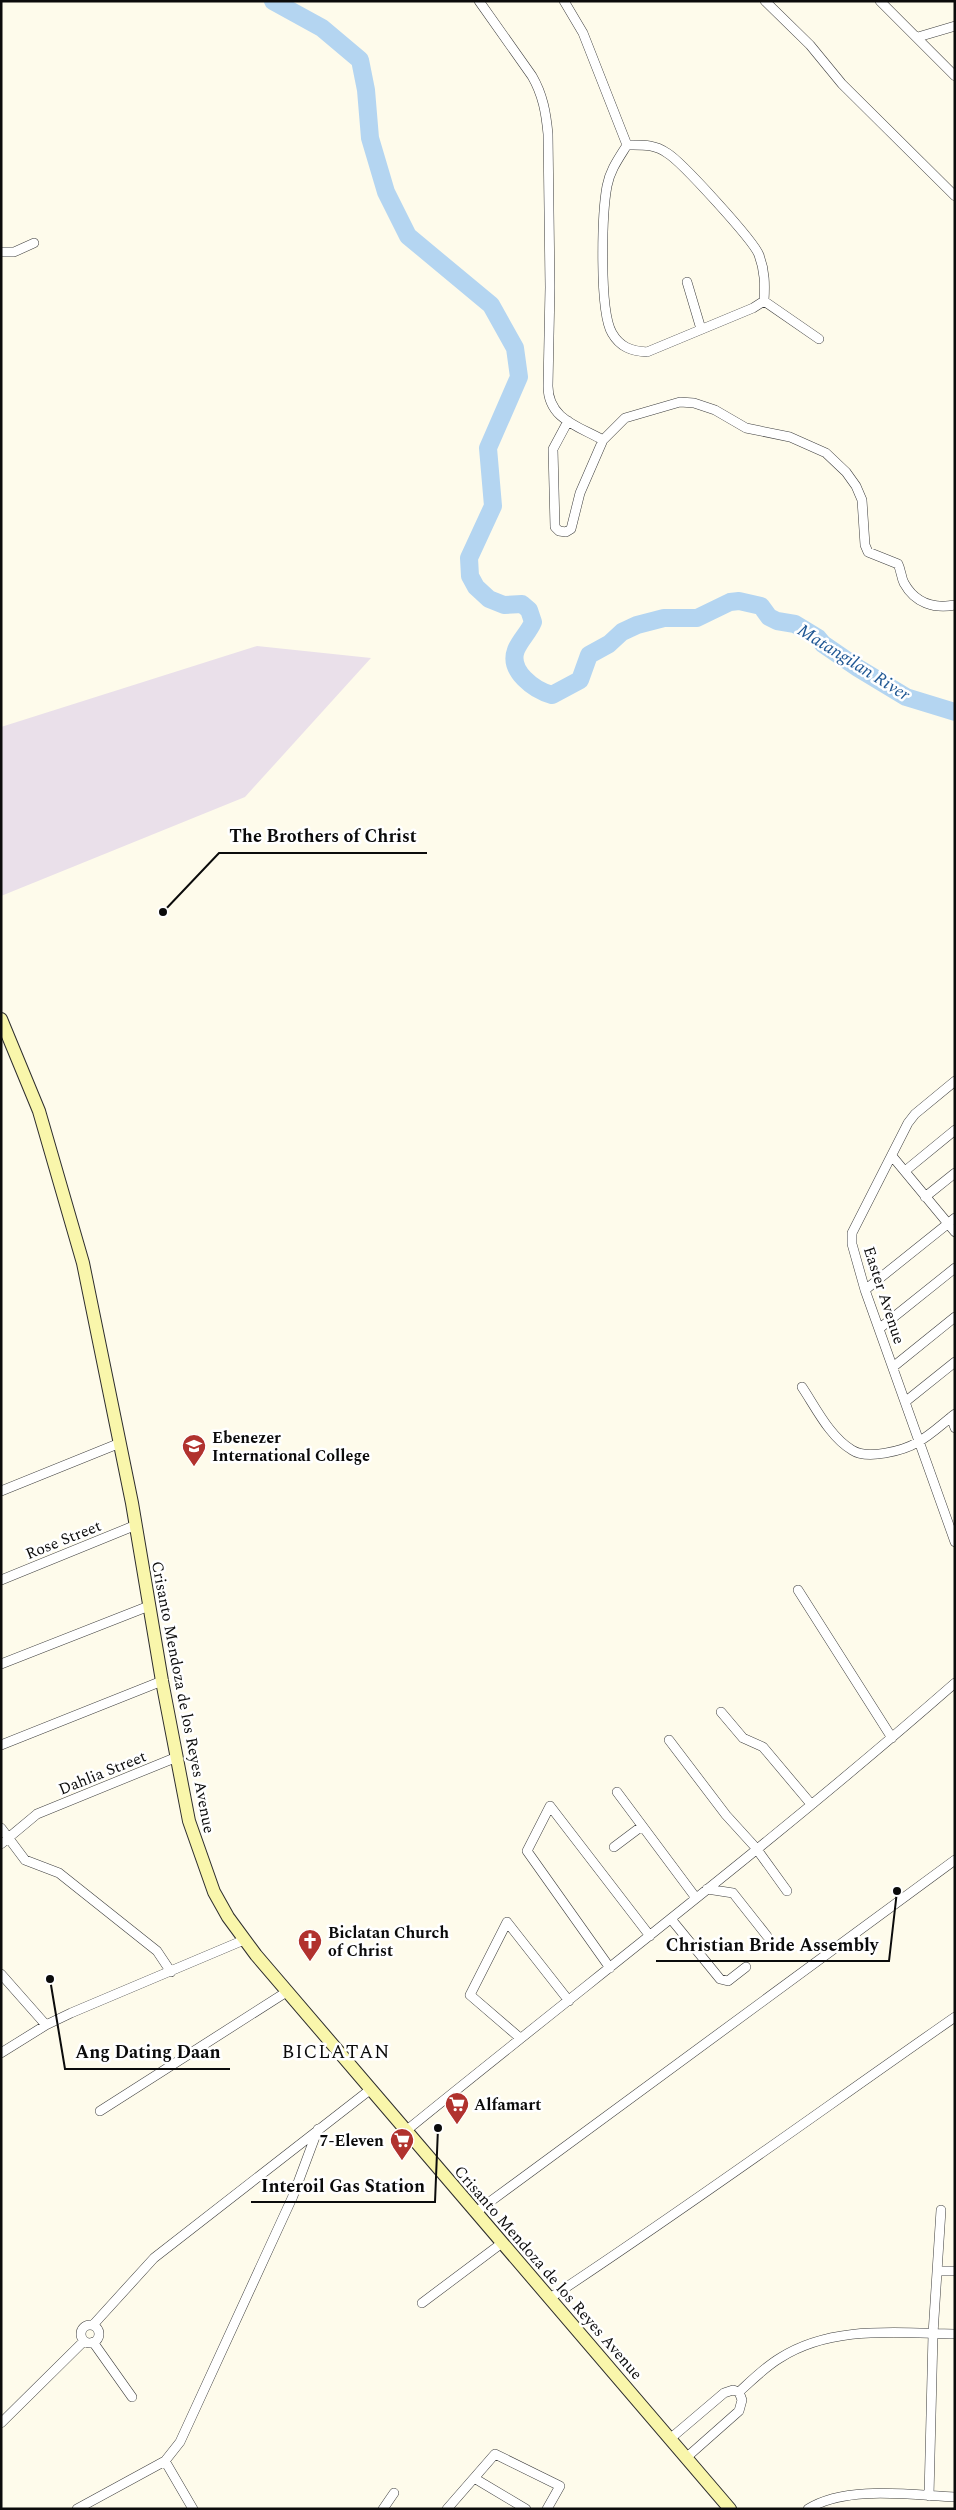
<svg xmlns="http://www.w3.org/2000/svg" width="956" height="2510" font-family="Spectral,serif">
  <rect width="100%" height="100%" fill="#fefbeb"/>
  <!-- industrial -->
  <path fill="#eae0ea" d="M257,646l114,12 -126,139 -244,99v-169z"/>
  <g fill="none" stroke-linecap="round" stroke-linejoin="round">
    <!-- river -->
    <path stroke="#b4d5f1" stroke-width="18" d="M273,1l49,27 38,32 6,30 4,48 16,54 22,44 83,69 24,43 4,29 -31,71 5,58 -24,52 1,18 6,11 13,12 15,6 18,-1 7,6 4,12c-4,10 -13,18 -17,28 -8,21 18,40 36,45l28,-15 9,-25 20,-11 13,-12 15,-7 27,-7h33l33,-16 9,-1 22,5 8,11 8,4 18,3 23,14 5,6 35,24 48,29 49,15"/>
    <!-- minor casing -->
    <g stroke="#3e3e3e" stroke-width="10">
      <path id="minor" d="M479,1l53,75c11,19 14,37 16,58l2,153 -2,99c0,33 30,40 55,54l22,-22 55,-16 14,1 21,7 31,18 44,9 36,16 20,19 10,14 6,14 3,45 3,7 30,12c3,6 3,13 6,19 11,20 30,26 51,22
        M564,1l19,32 44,112
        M765,1l45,44 32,39 113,112
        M880,1l75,75
        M918,37l37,-11
        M627,145c16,0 27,-1 40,8 14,8 87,88 92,102 6,16 6,30 5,46l-11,7 -106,44c-16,-1 -27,-5 -35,-19 -13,-22 -10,-120 -5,-147 3,-16 12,-28 20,-41z
        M1,252h13l20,-9
        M687,282l14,47
        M764,301l55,38
        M568,421l-15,28 2,78 4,4 7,1 5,-3 9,-36 23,-53
        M955,1081l-40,33 -7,9 -56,110v11l13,46 90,252
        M892,1156l63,76
        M905,1171l50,-41
        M925,1197l30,-24
        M865,1290l90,-72
        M880,1328l75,-60
        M893,1367l62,-50
        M802,1387c14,21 28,50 50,63 15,10 51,1 66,-8 13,-7 25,-19 37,-28
        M905,1402l50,-40
        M951,1417l4,11
        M1,1491l119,-48
        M1,1580l135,-55
        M798,1590l94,148
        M1,1664l148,-58
        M721,1712l22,26 20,9 48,57
        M669,1740l57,75 30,33 31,43
        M1,1745l161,-64
        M617,1792l79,106
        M1,1828l24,32 34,13 98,78 14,21
        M1,1844l36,-30 140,-57
        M614,1847l28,-21
        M707,1889l26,4 34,43
        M671,1919l49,60 8,2 18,-14
        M610,1968l-83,-117 23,-45 100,130
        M1,1974l45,51
        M520,2038l-50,-43 37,-73 62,79
        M1,2053l45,-28 25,-12 173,-73
        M100,2111l188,-120
        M407,2130c183,-149 371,-292 548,-447
        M476,2212l479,-352
        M938,2271h17
        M550,2298c137,-90 270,-187 405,-281
        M422,2303l80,-60
        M93,2325l61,-67 217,-169
        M81 2334a9 9 0 1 1 18 0a9 9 0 1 1-18 0Z
        M93,2342l39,55
        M739,2392c13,-12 26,-25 41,-34 52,-33 116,-25 175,-24
        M1,2423l83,-82
        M671,2438l53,-45 9,-3 6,2
        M687,2457l52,-46 3,-11 -3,-8
        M165,2461l28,48
        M474,2478l52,31
        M929,2496l4,-162 8,-124
        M77,2509l88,-48 15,-19 113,-246 25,-67
        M383,2509l11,-16
        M447,2509l48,-55 65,32 -13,23
        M808,2509c38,-24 103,-14 147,-12"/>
    </g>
    <!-- secondary casing -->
    <g stroke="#2d2d2d" stroke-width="14">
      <path id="secondary" d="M1,1019l38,92 44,152 49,240 30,178 27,140 25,71 14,25 28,38 474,554"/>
    </g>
    <!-- minor -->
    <use href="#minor" stroke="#fff" stroke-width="9"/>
    <!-- secondary -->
    <use href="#secondary" stroke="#f9f6ab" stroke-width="12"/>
  </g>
  <!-- icons -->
  <defs>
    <g id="university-pin" transform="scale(1.25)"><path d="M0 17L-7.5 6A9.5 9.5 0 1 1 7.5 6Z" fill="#b1322e" stroke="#fff"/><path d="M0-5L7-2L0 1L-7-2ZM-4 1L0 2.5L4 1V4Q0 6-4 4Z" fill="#fff"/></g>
    <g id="church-pin" transform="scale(1.25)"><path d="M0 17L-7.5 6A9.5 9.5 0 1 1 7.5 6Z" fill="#b1322e" stroke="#fff"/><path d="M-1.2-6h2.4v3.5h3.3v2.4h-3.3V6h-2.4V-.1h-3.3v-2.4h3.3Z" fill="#fff"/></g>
    <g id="supermarket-pin" transform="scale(1.25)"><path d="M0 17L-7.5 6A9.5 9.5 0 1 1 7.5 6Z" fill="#b1322e" stroke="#fff"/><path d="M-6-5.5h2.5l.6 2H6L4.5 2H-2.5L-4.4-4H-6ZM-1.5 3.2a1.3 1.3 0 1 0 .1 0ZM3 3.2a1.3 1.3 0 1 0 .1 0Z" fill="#fff"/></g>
  </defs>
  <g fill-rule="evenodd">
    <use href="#university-pin" x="194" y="1446"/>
    <use href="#church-pin" x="310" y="1941"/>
    <use href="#supermarket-pin" x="457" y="2104"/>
    <use href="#supermarket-pin" x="402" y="2140"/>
  </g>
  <g text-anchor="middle" stroke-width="5" stroke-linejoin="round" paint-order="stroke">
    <!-- street labels -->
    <g font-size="16" fill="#0b0b0b" stroke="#fff">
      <text transform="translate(885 1295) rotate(72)" y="6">Easter Avenue</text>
      <text transform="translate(63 1539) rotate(-22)" y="6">Rose Street</text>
      <text transform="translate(184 1697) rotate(79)" y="6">Crisanto Mendoza de los Reyes Avenue</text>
      <text transform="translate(102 1772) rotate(-22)" y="6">Dahlia Street</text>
      <text transform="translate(549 2272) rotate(49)" y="6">Crisanto Mendoza de los Reyes Avenue</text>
    </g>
    <!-- poi labels -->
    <g font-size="16" font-weight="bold" fill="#0b0b0b" stroke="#fff" text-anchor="start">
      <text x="212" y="1443">Ebenezer<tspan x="212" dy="18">International College</tspan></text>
      <text x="328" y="1938">Biclatan Church<tspan x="328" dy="18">of Christ</tspan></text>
      <text x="474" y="2110">Alfamart</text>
      <text x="384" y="2146" text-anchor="end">7-Eleven</text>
    </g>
    <!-- water labels -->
    <g font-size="18" font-style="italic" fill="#1f5793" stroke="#fff">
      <text transform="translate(854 662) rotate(32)" y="6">Matangilan River</text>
    </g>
    <!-- quarter labels -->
    <g font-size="19" letter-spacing="1" fill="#0b0b0b" stroke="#fff">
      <text x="336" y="2058">BICLATAN</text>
    </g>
  </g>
  <!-- callouts -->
  <path fill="none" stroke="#0b0b0b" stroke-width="2" d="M163 912L219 853H427M897 1891L889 1961H656M50 1979L65 2069H230M438 2128L435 2202H251"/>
  <g fill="#0b0b0b" stroke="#fff" stroke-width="2">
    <circle cx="163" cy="912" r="5"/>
    <circle cx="897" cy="1891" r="5"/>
    <circle cx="50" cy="1979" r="5"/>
    <circle cx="438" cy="2128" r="5"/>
  </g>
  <g font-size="18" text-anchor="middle" font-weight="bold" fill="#0b0b0b" stroke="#fff" stroke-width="5" stroke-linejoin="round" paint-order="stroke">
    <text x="323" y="842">The Brothers of Christ</text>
    <text x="772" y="1951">Christian Bride Assembly</text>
    <text x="148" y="2058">Ang Dating Daan</text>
    <text x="343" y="2192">Interoil Gas Station</text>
  </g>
  <!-- border -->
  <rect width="956" height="2510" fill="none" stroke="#0b0b0b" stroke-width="5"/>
</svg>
